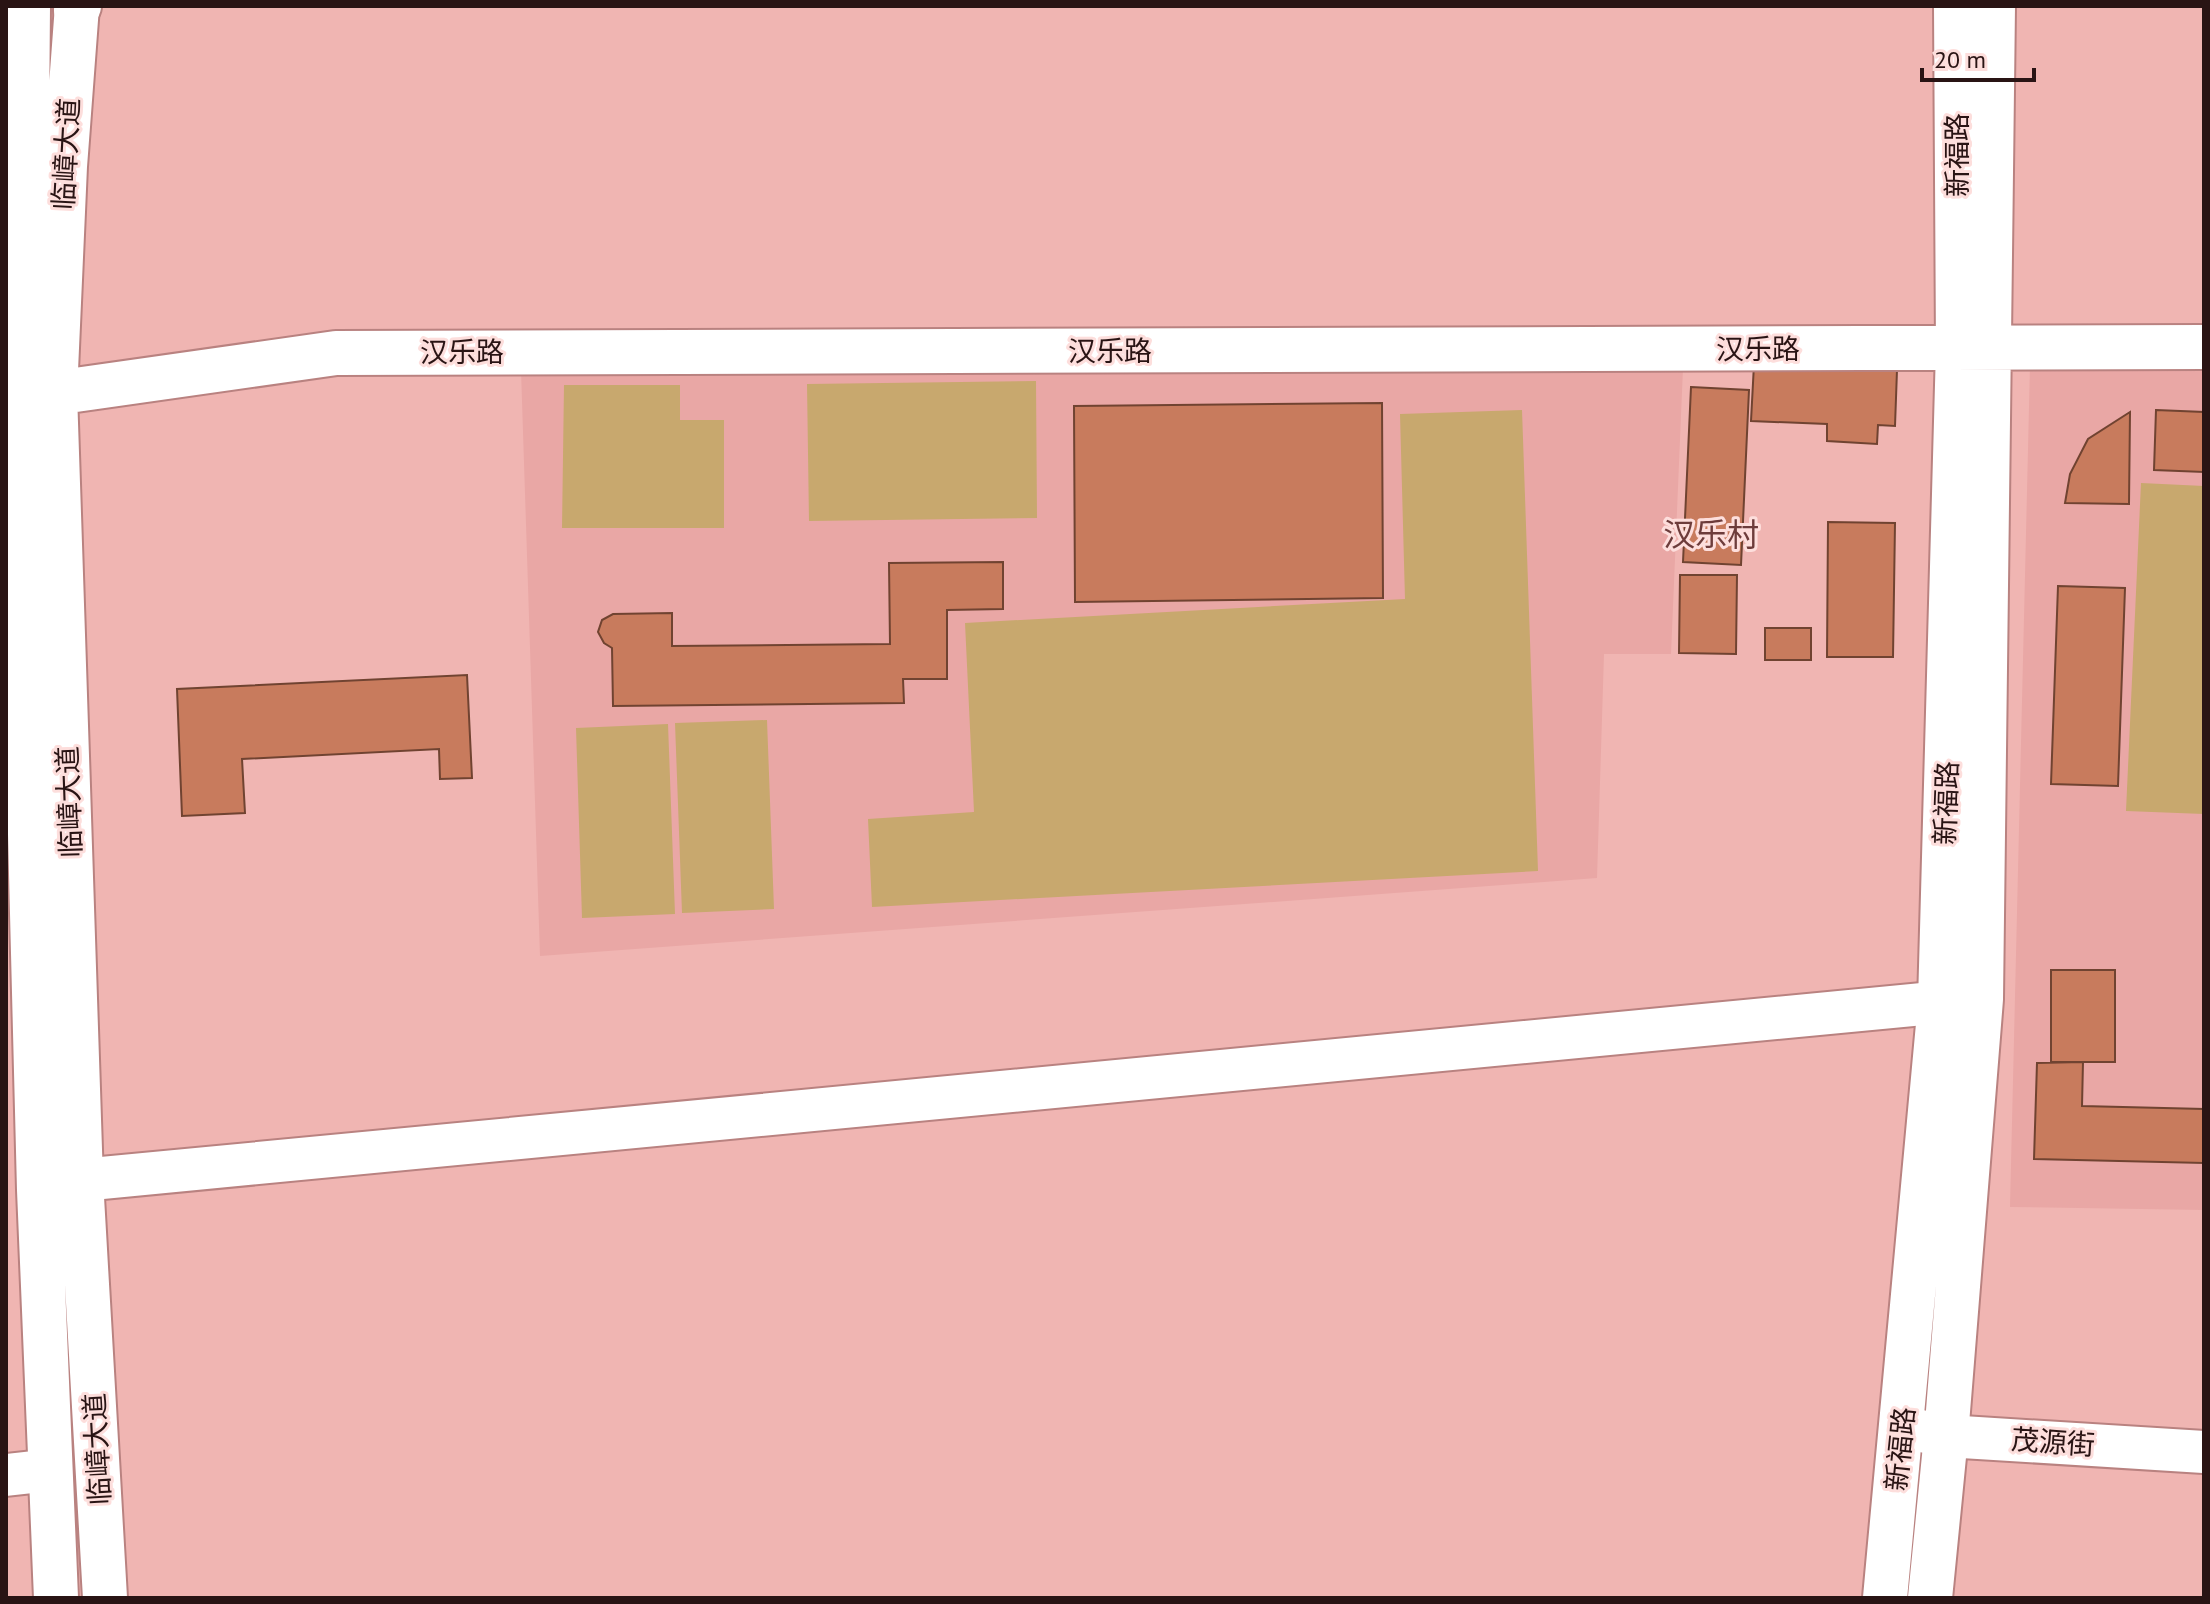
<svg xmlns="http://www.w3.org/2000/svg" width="2210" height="1604" font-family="'PT Sans','Noto Sans SC',sans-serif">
  <rect width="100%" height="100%" fill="#f0b5b2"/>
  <!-- built -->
  <path fill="#e9a7a5" d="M2030,365l174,3v842l-194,-3z
    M1683,368l-12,286h-67l-7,224 -1057,78 -19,-586z"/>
  <!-- green -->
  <path fill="#c8a86e" d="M1036,381l1,137 -228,3 -2,-137z
    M564,385h116v35h44v108h-162z
    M1522,410l16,461 -666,36 -4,-88 106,-7 -9,-189 440,-24 -5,-185z
    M2141,483l63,3v328l-78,-3z
    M767,720l7,189 -92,4 -7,-190z
    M668,724l7,190 -93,4 -6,-190z"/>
  <!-- building -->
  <path fill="#c87b5d" stroke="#704331" stroke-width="2" d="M1754,364l143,6 -2,56 -17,-1 -1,19 -50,-3v-17l-76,-3z
    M1691,387l58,3 -8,175 -58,-3z
    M1382,403l1,195 -308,4 -1,-196z
    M2156,410l48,2v60l-50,-2z
    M2130,412l-1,92 -64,-1 5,-29 18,-35z
    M1828,522l67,1 -2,134h-66z
    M1003,562v47l-56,1v69h-44l1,24 -291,3 -1,-58 -8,-5 -6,-11 4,-12 11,-6 59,-1v33l218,-2 -1,-81z
    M1680,575h57l-1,79 -57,-1z
    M2058,586l67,2 -7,198 -67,-2z
    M1765,628h46v32h-46z
    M467,675l5,103 -32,1 -1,-30 -197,10 3,54 -63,3 -5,-127z
    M2051,970h64v92h-64z
    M2083,1062l-1,44 122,3v54l-170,-4 3,-96z"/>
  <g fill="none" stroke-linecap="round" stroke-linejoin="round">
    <!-- street casing -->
    <g stroke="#b98280" stroke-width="46">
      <path id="street" d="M81,1180l1894,-181
        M1911,1429l35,7 258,16
        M6,1475l45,-5"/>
    </g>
    <!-- secondary casing -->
    <g stroke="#b98280" stroke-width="48">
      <path id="secondary" d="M28,6l-2,234 -7,158 20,792 17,408
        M77,6l-12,160 -10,227 26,787 24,418
        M19,398l317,-45 1868,-6
        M1885,1598l55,-595 18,-654 -2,-343
        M1930,1598l16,-162 35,-437 12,-993"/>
    </g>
    <!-- primary casing -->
    <g stroke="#b98280" stroke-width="48">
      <path id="primary" d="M76,10l3,-4
        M6,139l11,33 9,68"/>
    </g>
    <!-- street -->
    <use href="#street" stroke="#fff" stroke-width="42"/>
    <!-- secondary -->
    <use href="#secondary" stroke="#fff" stroke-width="44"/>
    <!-- primary -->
    <use href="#primary" stroke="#fff" stroke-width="44"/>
  </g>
  <g text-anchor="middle" stroke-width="6" stroke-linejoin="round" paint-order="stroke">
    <!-- street labels -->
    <g font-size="28" fill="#291414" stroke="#fddedc">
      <text transform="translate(66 154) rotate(-87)" y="10">临嶂大道</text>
      <text transform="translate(1957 155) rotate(-90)" y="10">新福路</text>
      <text x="1758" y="359">汉乐路</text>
      <text x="1110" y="361">汉乐路</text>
      <text x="462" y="362">汉乐路</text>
      <text transform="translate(69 802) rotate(-92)" y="10">临嶂大道</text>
      <text transform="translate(1946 803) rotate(-88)" y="10">新福路</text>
      <text transform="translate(2053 1442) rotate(4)" y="10">茂源街</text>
      <text transform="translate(97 1449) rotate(-93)" y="10">临嶂大道</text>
      <text transform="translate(1900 1449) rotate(-84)" y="10">新福路</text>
    </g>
    <!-- quarter labels -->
    <g font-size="32" fill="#6d3c3b" stroke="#fddedc">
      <text x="1711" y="546">汉乐村</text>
    </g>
  </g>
  <!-- border -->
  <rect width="2210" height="1604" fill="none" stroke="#291414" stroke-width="16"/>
  <!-- scale -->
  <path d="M1922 68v12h112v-12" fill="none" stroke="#291414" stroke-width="4"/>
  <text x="1934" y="68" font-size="24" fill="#291414" stroke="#fddedc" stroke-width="6" paint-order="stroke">20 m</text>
</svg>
